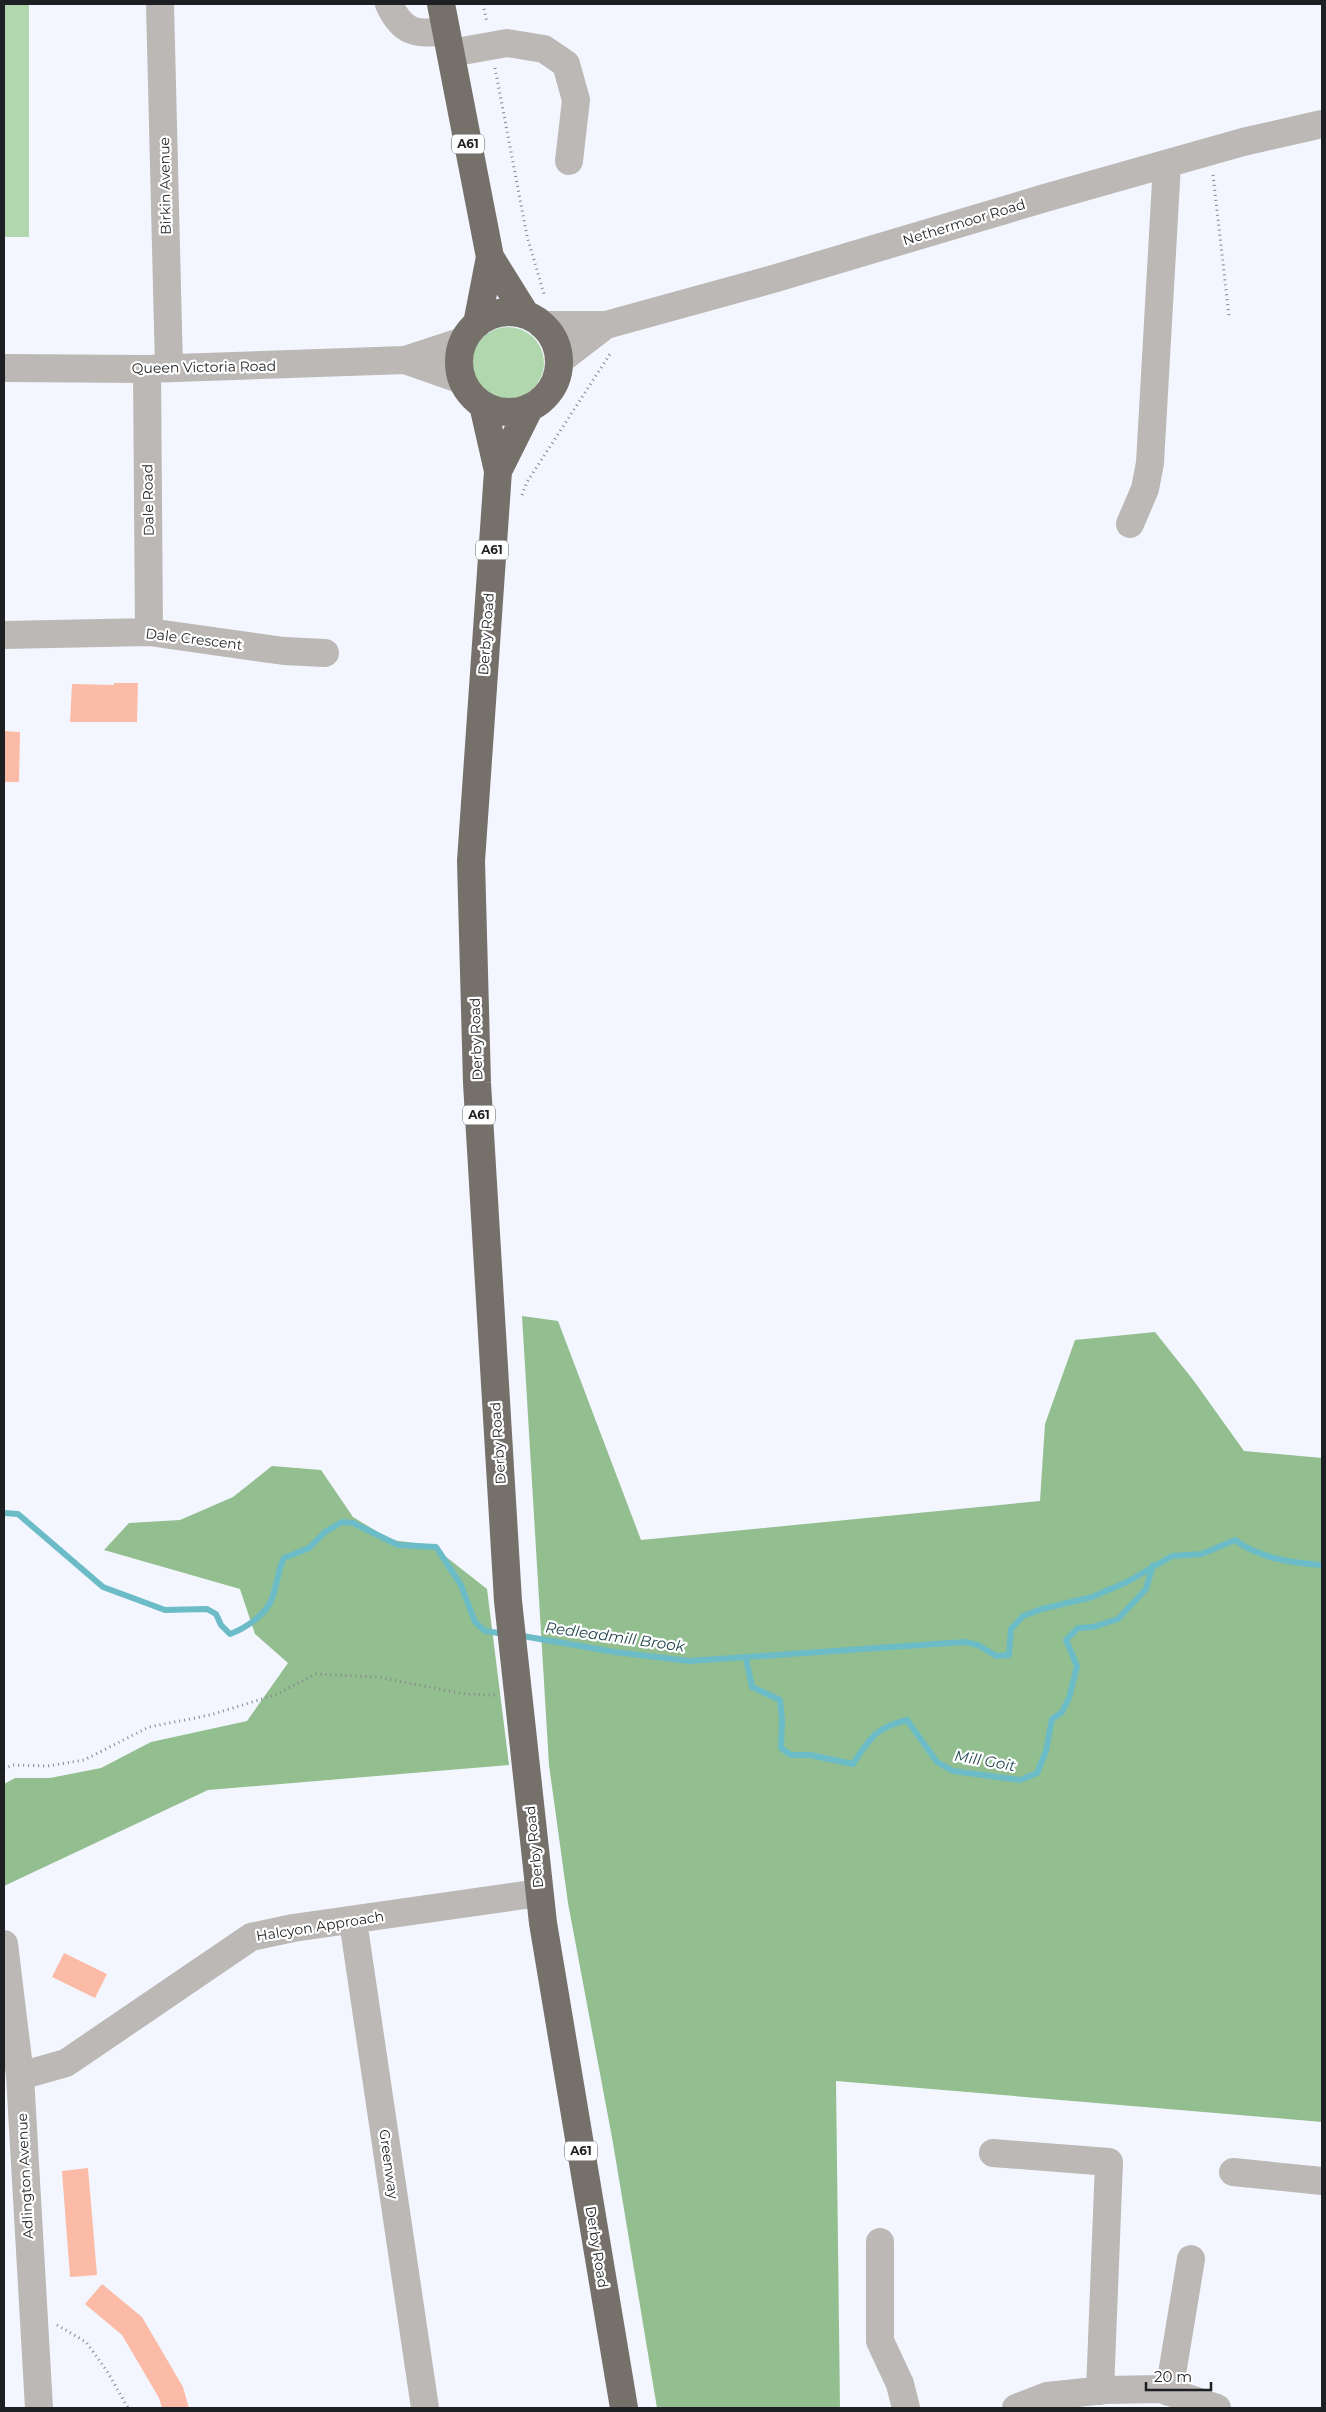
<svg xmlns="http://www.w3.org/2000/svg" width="1326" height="2412" font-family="Montserrat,sans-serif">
  <rect width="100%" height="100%" fill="#f3f6ff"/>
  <!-- green -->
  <path fill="#b1d7ae" d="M4,4h25v233h-25z
    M472 363a36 36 0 1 1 72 0a36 36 0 1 1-72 0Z"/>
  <!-- forest -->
  <path fill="#93be8f" d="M522,1316l36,5 83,219 399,-39 5,-77 30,-84 80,-8 39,49 50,70 78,7v664l-486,-41 4,327h-183l-44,-265 -45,-240 -19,-138z
    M272,1466l49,4 32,47 38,23 40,5 56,44 22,176 -301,25 -204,96v-102l11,-6h35l51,-10 50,-26 96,-21 41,-58 -33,-29 -15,-45 -136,-39 25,-27 51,-3 53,-23z"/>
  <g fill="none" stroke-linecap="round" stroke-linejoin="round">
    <!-- stream -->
    <path stroke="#6cbcc8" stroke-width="6" d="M4,1513l14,1 85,73 62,23 42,-1 9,5 5,11 9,9c14,-5 32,-17 40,-31 7,-14 7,-31 14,-45l25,-10 16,-16 17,-10 11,1 45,22 38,2 25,38 14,37 10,9 20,3
      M517,1635l98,17 74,9 275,-19 14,3 18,11 13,-1 2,-26 12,-13 19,-7 50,-12 35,-15 45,-26 30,-2 33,-14c24,18 57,23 87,25
      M746,1659l6,28 28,13 2,19 -1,29 10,7h19l43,9c17,-26 22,-36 54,-44l30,42 16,9 67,9 17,-7 9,-22 6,-32 10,-7 7,-14 8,-32 -11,-26 12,-12 15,-1 25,-8 28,-30 7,-24"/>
  </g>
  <!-- building -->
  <path fill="#fcbba7" d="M114,683h24l-1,39h-67l2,-38 42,1z
    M4,731l16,1 -1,50h-15z
    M64,1953l43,21 -12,24 -43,-21z
    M88,2168l9,107 -27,2 -8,-106z
    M102,2284l40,33 41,70 6,21h-27l-3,-10 -37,-63 -37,-31z"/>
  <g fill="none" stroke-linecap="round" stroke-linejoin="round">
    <!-- path -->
    <path stroke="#85878d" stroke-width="3" stroke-dasharray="1 4" stroke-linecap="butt" d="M483,4l4,19
      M495,68l32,168 17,58
      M1213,175l16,141
      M522,495l5,-13 83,-128
      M4,1769l9,-4 35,1 36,-6 65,-33 61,-12 65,-20 41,-21 61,3 88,17 30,1
      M57,2325l29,17 21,29 21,37"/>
    <!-- minor -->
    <path stroke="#bbb8b5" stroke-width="28" d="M160,4l9,364
      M389,4c13,29 27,31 57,27
      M451,53l56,-10 37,6 22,15 10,36 -7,61
      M542,325h64l167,-46 272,-81 198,-56 79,-18
      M405,360l57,20
      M559,361l47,-36
      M4,368l143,1 258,-9 58,-19
      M147,369l2,263
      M1130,524l15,-35 5,-26 17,-299
      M4,635l145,-3 135,19 41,2
      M353,1921l72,487
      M4,1944l16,132 19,332
      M20,2076l46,-13 185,-126 42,-9 246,-35
      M993,2153l116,9 -9,229
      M1233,2172l89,9
      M880,2242v99l20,43 6,24
      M1169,2392l22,-133
      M1016,2408l31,-12 58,-6 56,-1 56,19"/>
    <!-- highway -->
    <path stroke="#76706a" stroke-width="28" d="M441,4l49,253 36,58
      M459 362a50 50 0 1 1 100 0a50 50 0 1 1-100 0Z
      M477,324l13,-67
      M483,405l15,66 -27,390 6,222 31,518 35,322 81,485
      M498,471l32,-64"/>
  </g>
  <g text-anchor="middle" stroke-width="4.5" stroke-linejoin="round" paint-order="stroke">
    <!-- shield labels -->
    <g fill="#fff" stroke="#626264" stroke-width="1">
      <rect x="452" y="134.5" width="32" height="19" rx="4"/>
      <rect x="476" y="540.5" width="32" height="19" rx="4"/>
      <rect x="463" y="1105.5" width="32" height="19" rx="4"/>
      <rect x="565" y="2141.5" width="32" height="19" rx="4"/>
    </g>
    <g font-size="12" font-weight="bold" fill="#1e1f22">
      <text x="468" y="148">A61</text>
      <text x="492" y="554">A61</text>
      <text x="479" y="1119">A61</text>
      <text x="581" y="2155">A61</text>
    </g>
    <!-- street labels -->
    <g font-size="14" fill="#1e1f22" stroke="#fff">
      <text transform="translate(165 186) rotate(-91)" y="5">Birkin Avenue</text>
      <text transform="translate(964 222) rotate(-17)" y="5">Nethermoor Road</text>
      <text transform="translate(204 367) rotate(-1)" y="5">Queen Victoria Road</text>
      <text transform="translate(148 500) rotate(-91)" y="5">Dale Road</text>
      <text transform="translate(486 634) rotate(-86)" y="5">Derby Road</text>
      <text transform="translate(194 639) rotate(7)" y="5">Dale Crescent</text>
      <text transform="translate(476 1039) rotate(-92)" y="5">Derby Road</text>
      <text transform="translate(498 1443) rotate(-94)" y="5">Derby Road</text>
      <text transform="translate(534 1847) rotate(-96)" y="5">Derby Road</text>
      <text transform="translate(320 1926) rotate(-9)" y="5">Halcyon Approach</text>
      <text transform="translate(389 2164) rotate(82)" y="5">Greenway</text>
      <text transform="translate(25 2176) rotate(-93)" y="5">Adlington Avenue</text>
      <text transform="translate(597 2247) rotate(81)" y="5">Derby Road</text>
    </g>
    <!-- water labels -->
    <g font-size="15" font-style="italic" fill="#22474d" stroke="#fff">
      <text transform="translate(615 1637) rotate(8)" y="5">Redleadmill Brook</text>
      <text transform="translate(985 1761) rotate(10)" y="5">Mill Goit</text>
    </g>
  </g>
  <!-- border -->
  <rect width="1326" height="2412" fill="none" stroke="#1e1f22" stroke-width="10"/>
  <!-- scale -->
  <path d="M1146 2382v8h65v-8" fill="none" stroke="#1e1f22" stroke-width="2.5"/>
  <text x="1154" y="2382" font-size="15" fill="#1e1f22" stroke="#ffffff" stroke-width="4" paint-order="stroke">20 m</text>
</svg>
